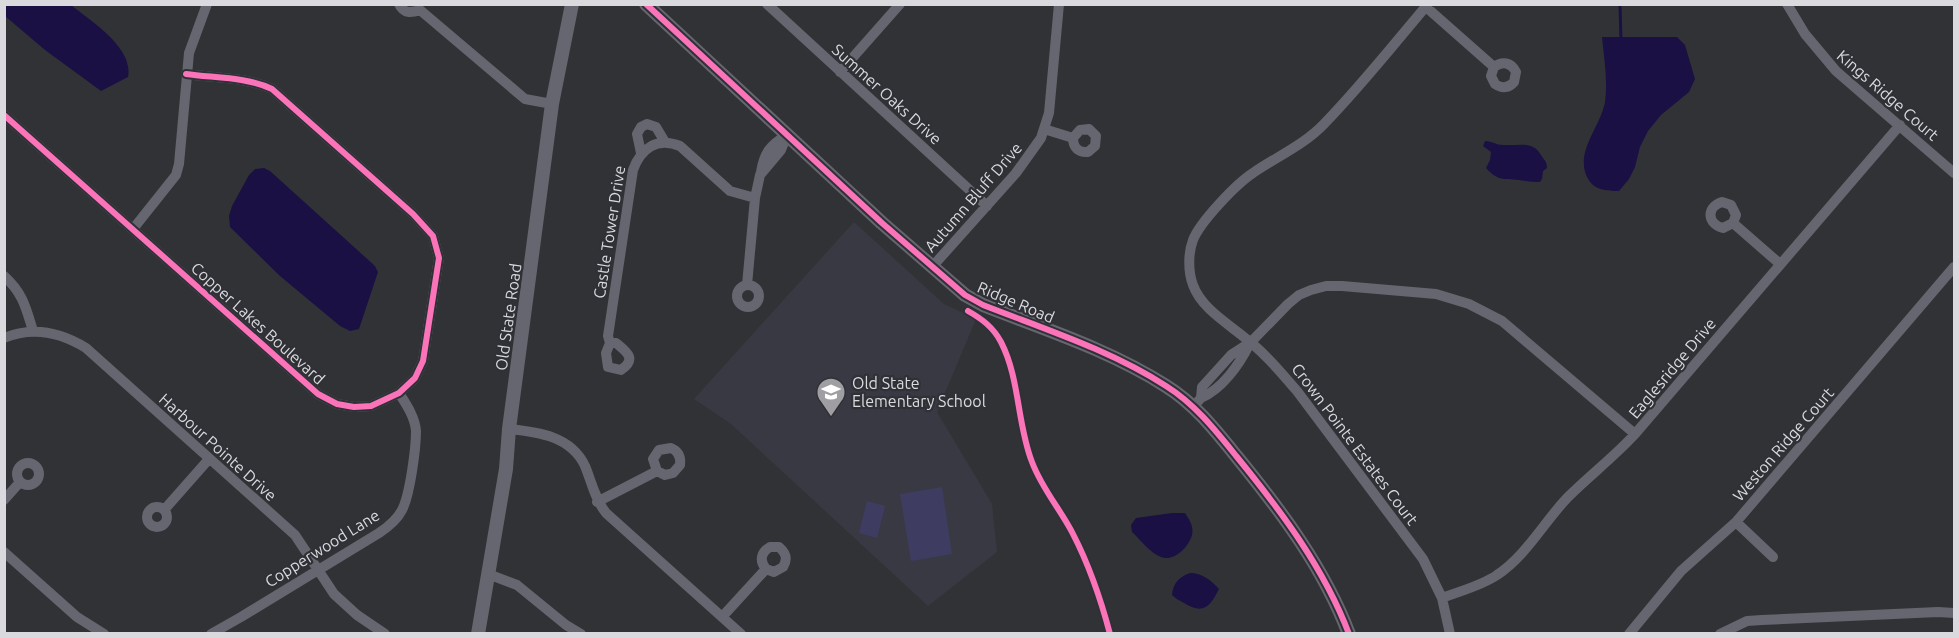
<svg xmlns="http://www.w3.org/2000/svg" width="1959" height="638" font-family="Ubuntu,sans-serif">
  <rect width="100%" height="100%" fill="#313236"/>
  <!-- built -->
  <path fill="#393944" d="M854,222l90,82 32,15 -39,93 55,92 5,48 -69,54 -197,-182 -37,-25z"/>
  <!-- green -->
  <path fill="#3e3d61" d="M942,487l10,67 -41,7 -11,-67z
    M867,501l18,5 -8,32 -18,-5z"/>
  <!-- water -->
  <path fill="#1a1044" d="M4,5h67c20,16 63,43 57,72l-27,14 -56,-41 -40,-34z
    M1602,37h75l8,8 10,34 -6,13 -28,23 -13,16 -8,16 -5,20 -6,12 -10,12c-13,0 -26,-1 -32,-14 -12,-26 13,-49 18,-75 3,-21 -1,-44 -3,-65z
    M1485,141c7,0 11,4 18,4 15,1 30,-5 38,10 3,5 6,6 6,13l-4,3 -1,8 -2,3c-8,0 -14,-1 -21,-2 -16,-2 -20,2 -33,-12l4,-8 1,-8 -8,-6z
    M264,168l6,3 105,95 3,6 -19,57 -9,2 -10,-5 -60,-50 -50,-49 -1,-11 3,-10 17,-31 6,-6z
    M1172,513h13c4,6 9,13 7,22 -3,11 -15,24 -27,23 -13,-2 -24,-18 -33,-26l-1,-7 5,-7z
    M1190,573c12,0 21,7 29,16 -9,18 -16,26 -35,14 -5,-3 -8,-4 -12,-8 1,-12 7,-18 18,-22z"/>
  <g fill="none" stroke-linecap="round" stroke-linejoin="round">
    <!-- stream -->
    <path stroke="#1a1044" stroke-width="3" d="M1620,4l1,37"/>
    <!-- minor -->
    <path stroke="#65666f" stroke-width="10" d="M399,4c5,10 12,9 21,6
      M767,4l220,202
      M1428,4c-34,40 -67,82 -104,120 -20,21 -48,33 -71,49 -17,11 -53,49 -60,67 -5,13 -5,32 0,45 9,25 38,40 57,57 18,14 32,32 47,49l126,168 19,39 8,36
      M1787,4l18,30 31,37 118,102
      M1426,7l68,60 -3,9 4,8c7,5 14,4 19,-2l2,-10c-5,-10 -14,-11 -22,-5
      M420,10l105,89 27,5
      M840,72l60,-68
      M4,115l314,279 19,10 17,3 17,-1 28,-13 16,-15 8,-17 16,-103 -6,-22 -20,-22 -141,-125c-25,-12 -58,-11 -86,-15
      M1044,129l29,9c0,9 5,15 15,14l7,-6 1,-10 -7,-7 -9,1 -7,8
      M641,153l-4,-19 4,-7 6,-3 9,3 9,15
      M761,172c3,-19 9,-27 26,-37
      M1733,223l-10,5c-16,-4 -17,-21 -1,-26l9,3 5,10 -3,8 47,41
      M133,229l43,-54 3,-11 10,-111 18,-49
      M932,267l84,-94 25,-35 8,-25 10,-109
      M4,276c19,17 22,32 29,55
      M737 296a11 11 0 1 1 22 0a11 11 0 1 1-22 0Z
      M747,285l8,-87 5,-23 21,-25 6,-15
      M4,338c29,-12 56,-6 82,10l209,187 39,59 23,21 28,19
      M610,343h6c11,9 21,16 5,27l-13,-3 -2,-14 4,-10 -2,-7 25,-166c8,-22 24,-33 47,-24l50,45 25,7
      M1201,398c21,-9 38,-33 48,-53
      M1193,407l8,-9 1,-11 29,-32 20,-13 37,-38 11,-9 12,-5 15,-4h16l94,8 33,10 33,17 133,113
      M509,429c29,3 62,7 76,37 7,17 10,33 21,47l135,121
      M17 474a11 11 0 1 1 22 0a11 11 0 1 1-22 0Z
      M4,500l16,-18
      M597,502l60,-31 8,4 8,-2 7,-8c1,-8 -2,-14 -9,-17l-12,2 -6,9 4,12
      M147 517a10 10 0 1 1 20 0a10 10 0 1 1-20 0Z
      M164,510l45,-51
      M1736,522l37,35
      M4,552l73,65 27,17
      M488,574l29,11 49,40 15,9
      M1442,598c18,-7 39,-12 55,-23 29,-19 47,-53 71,-78 22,-22 46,-40 67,-63l265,-309
      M722,617l44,-48 8,3 9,-5c5,-8 3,-14 -4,-20h-9c-9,5 -11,14 -4,22
      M211,634l30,-17 138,-84c9,-6 18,-13 23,-23 8,-15 14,-62 14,-79 -1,-14 -10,-27 -17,-38
      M1629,634l52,-63 55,-49 218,-255
      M1720,634l27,-13 15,-1 176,-8 16,1"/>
    <!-- tertiary -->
    <path stroke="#65666f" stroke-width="14" d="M646,4l236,219 83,72 18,10c61,24 127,45 183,81 29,18 50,45 71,71 44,54 87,111 112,177
      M478,634l28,-165 3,-40 43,-325 20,-100"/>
    <!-- cycleway casing -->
    <g stroke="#303137" stroke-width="10">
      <path id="cycleway" d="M646,4l236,219 83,72 18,10c61,24 127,45 183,81 29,18 50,45 71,71 44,54 87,111 112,177
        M4,115l314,279 19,10 17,3 17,-1 28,-13 16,-15 8,-17 16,-103 -6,-22 -20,-22 -141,-125c-25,-12 -58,-11 -86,-15
        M968,311c14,8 25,16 33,31 19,37 16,82 31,120 10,27 29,48 41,72 16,31 28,66 37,100"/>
    </g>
    <!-- cycleway -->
    <use href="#cycleway" stroke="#fb73b8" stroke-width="6"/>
  </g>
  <!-- icons -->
  <defs>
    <g id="school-pin" transform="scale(1.5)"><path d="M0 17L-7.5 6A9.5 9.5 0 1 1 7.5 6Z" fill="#9f9fa3" stroke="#303137"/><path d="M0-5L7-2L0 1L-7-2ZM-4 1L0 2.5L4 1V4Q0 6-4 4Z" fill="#fff"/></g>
  </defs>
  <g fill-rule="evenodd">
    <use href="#school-pin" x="831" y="392"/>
  </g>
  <g text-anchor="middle" stroke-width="4.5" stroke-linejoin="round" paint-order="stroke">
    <!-- street labels -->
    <g font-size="16" fill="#dadade" stroke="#303137">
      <text transform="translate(887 94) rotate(42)" y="6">Summer Oaks Drive</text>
      <text transform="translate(1888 95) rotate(41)" y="6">Kings Ridge Court</text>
      <text transform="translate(973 197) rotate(-49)" y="6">Autumn Bluff Drive</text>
      <text transform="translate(609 232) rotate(-81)" y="6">Castle Tower Drive</text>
      <text transform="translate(1016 302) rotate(23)" y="6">Ridge Road</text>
      <text transform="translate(508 317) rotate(-82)" y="6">Old State Road</text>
      <text transform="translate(258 323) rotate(42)" y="6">Copper Lakes Boulevard</text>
      <text transform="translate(1672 368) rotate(-50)" y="6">Eaglesridge Drive</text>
      <text transform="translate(1355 444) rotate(53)" y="6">Crown Pointe Estates Court</text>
      <text transform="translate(1783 444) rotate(-49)" y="6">Weston Ridge Court</text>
      <text transform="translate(218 447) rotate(42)" y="6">Harbour Pointe Drive</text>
      <text transform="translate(322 548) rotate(-32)" y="6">Copperwood Lane</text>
    </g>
    <!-- poi labels -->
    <g font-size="16" fill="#dadade" stroke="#303137" text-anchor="start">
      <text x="852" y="389">Old State<tspan x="852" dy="18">Elementary School</tspan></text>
    </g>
  </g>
  <!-- border -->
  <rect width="1959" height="638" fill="none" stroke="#dadade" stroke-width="12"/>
</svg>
